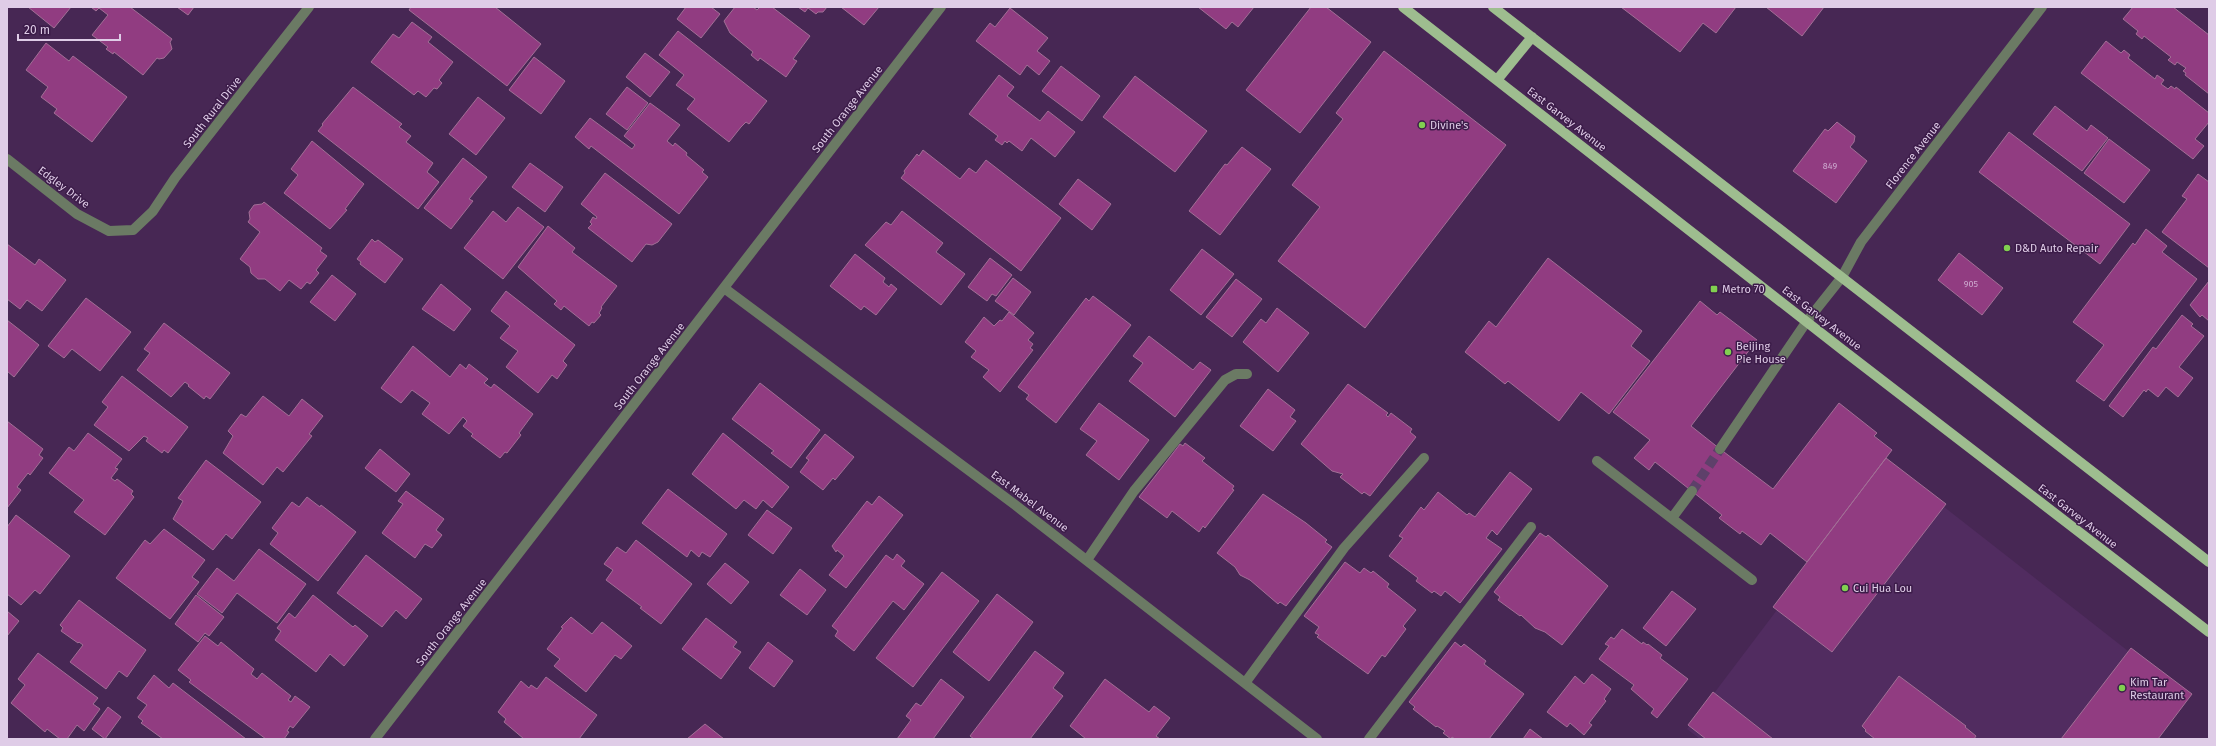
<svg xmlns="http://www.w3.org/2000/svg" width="2216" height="746" font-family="'Fira Sans',sans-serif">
  <rect width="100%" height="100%" fill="#472754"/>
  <!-- built -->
  <path fill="#512c60" d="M1888,463l300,235 -32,41h-456l-13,-10z"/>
  <!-- building -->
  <path fill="#913c81" stroke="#a26f96" d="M28,7h43l-17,21z
    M91,7h39l42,32 -2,3 2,7 -8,9 -5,1 -2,-1 -14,17 -29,-23 -1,2 -7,-5 2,-2 -16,-12 16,-20 -9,-7 -3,3z
    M177,7h17l-6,8z
    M411,7h84l46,37 -34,42 -98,-76z
    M686,7h25l9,7 -19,24 -24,-19z
    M735,7h18l4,3 3,-3h12l38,29 -17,23 4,2 -11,16 -26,-19 -2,3 -7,-6 2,-3 -23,-19 -6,-12z
    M798,7h29l-4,5h-5l-2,2 -8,-6 -3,4z
    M841,7h38l-15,18z
    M1198,7h56l-16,20 -6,-5 -6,7z
    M1311,7h15l45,35 -71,91 -54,-43z
    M1621,7h115l-20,26 -13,-10 -23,29z
    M1766,7h58l-22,29z
    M2133,7h40l36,28v59l-24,-19 1,-2 -3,-2 3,-3 -9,-6 -2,3 -7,-5 3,-3 -27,-21 -2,3 -6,-5 2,-3 -15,-12z
    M1010,8l38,30 -11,13 13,10 -11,14 -12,-10 -7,10 -44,-34 14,-18 5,4z
    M412,22l20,15 -4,5 25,20 -14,18 3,3 -5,6 -3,-1 -8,9 -8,-6 -4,4 -43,-33 22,-28 6,4z
    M678,31l89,70 -18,23 -3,-2 -5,5 -12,15 -42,-33 8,-10 -19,-14 8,-10 -25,-20z
    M2106,41l15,12 3,-3 6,5 -2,3 27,21 2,-4 7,5 -3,4 7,5 3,-3 4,3 1,-2 33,26v9l-14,17 9,7 -11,13 -112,-86z
    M46,43l23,18 4,-5 54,41 -35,45 -38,-29 3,-4 -16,-12 7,-10 -22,-17z
    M1384,51l122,94 -141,183 -87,-67 42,-54 -28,-22 51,-66 -7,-6z
    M645,53l25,19 -20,25 -24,-20z
    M534,57l31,24 -24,33 -32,-24z
    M1061,66l39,30 -18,25 -40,-30z
    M999,75l15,12 -7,9 33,25 8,-10 27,21 -20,25 -24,-19 -9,13 -13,-10 -2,2 -2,-2 -3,4 -7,-5 3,-4 -29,-22z
    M1135,76l72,55 -32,41 -72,-55z
    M353,87l49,37 -3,3 12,9 -5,6 27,21 -6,9 12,10 -21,27 -100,-78 5,-6 -1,-1z
    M627,87l21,16 -21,27 -21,-16z
    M478,97l27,21 -29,37 -27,-21z
    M650,103l30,22 -13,16 6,5 2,-3 12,10 -1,2 18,15 -2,2 6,5 -29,37 -88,-68 -2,3 -14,-12 15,-19 42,31 3,-4 -11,-9z
    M2055,106l32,25 4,-6 17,13 -26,33 -49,-37z
    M1837,122l18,14 -1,6 -4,5 17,14 -31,42 -43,-32 32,-42 3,2z
    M2009,132l121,92 -30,40 -121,-92z
    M2109,139l41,31 -26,33 -40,-30z
    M312,141l52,43 -19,25 2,1 -17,19 -46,-36 14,-18 -7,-6z
    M1242,147l29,22 -51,66 -31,-24 36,-47 2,1z
    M923,150l37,29 9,-11 7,5 10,-13 75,58 -40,53 -120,-93 4,-5 -1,-2 13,-17 2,2z
    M463,158l24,19 -18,22 4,2 -22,28 -27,-21z
    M530,163l33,24 -18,25 -33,-25z
    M605,173l67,51 -14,18 -6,3 -6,-1 -14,18 -44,-34 4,-4 -2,-2 3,-5 3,2 1,-2 -16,-13z
    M2198,174l11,8v86l-47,-36 25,-33 -5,-3z
    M1078,179l33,25 -19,26 -33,-26z
    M264,202l58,46 -2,3 7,5 -11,14 3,3 -9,11 -3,-2 -6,7 -12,-9 -9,11 -15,-12h-7l-7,-6 -1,-6 -10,-8 20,-27 -12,-10 2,-3 -1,-7 5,-7 8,-1z
    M518,207l26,20 -41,52 -39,-31 29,-37 13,11z
    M902,211l41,32 -7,9 29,22 -24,31 -76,-60 21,-23 5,3z
    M548,226l27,22 -3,4 45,34 -16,21 1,1 -3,5 2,2 -7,8 -2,-1 -3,4 -25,-20 -3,4 -7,-6 3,-3 -39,-34z
    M2146,229l21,17 -5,6 35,27 -93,122 -28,-20 28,-36 -31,-23 60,-79 2,2z
    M372,239l3,3 3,-2 25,19 -18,24 -25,-19 1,-2 -4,-3z
    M7,244l28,21 4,-6 27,21 -24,31 -15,-11 -7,9 -13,-10z
    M1202,249l32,25 -33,41 -31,-25z
    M1959,253l44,35 -21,27 -44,-35z
    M855,254l30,24 -2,4 6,5 2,-3 6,5 -21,26 -12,-9 -3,4 -31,-24z
    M990,258l22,17 -16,21 -4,-2 -5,7 -19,-14z
    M1548,258l94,73 -11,15 19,15 -41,53 -28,-22 -22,29 -51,-40 -3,3 -40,-32 24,-31 7,6z
    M332,275l24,19 -21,27 -25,-19z
    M1013,278l18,14 -17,23 -19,-14z
    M1236,279l26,20 -30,38 -26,-20z
    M2209,281v40l-7,-6 -2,2 -10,-12z
    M441,284l30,25 -17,22 -32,-22z
    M506,291l69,54 -12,16 4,4 -10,14 -5,-4 -14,18 -32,-26 12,-16 -18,-13 10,-12 -19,-15z
    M1093,296l38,29 -75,98 -30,-24 3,-4 -11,-8 68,-89 3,3z
    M86,298l45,34 -31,39 -28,-22 -8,9 -16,-12z
    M1700,301l17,14 3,-3 37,28 -66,86 29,23 53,40 66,-86 38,30 -3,3 18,14 -85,112 -37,-29 -9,12 -19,-14 -2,3 -21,-16 3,-3 -67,-53 -6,8 -15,-12 16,-18 -37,-28z
    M1277,308l32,25 -31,39 -35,-30 18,-23 5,4z
    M1009,312l25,21 -6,7 5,4 -3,4 3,2 -33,42 -17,-15 6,-7 -18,-13 5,-6 -11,-9 19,-25 10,9 6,-6 2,1z
    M2182,315l11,9 -2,2 13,10 -25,31 14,11 -15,19 -12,-10 -8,10 -10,-8 -2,3 -2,-2 -21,27 -14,-11 44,-59 3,2z
    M7,320l32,25 -25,32 -7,-6z
    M164,323l66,50 -20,26 -4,-3 -2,3 -16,-13 1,-1 -4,-3 -14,15 -34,-27 13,-17 -6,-4z
    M1149,336l44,34 7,-8 11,8 -36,47 -46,-36 14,-18 -10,-7z
    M413,346l37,31 10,-13 6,5 3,-5 19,15 -4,4 7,5 3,-4 39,30 -14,19 2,2 -14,18 -2,-1 -5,6 -29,-22 2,-2 -10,-8 4,-5 -4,-4 -14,17 -27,-20 8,-11 -18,-13 -11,13 -20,-15z
    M122,376l66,51 -20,26 -4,-3 -2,3 -16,-12 2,-3 -4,-2 -15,15 -35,-26 14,-18 -6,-5z
    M760,383l60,47 -29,38 -20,-15 3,-2 -42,-32z
    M1348,384l40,29 -2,2 2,2 3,-4 21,16 -2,3 6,5 -46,59 -6,-4 -2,2 -22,-17 3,-3 -11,-3 -31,-27z
    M1268,389l27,21 -5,7 6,4 -23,30 -33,-25z
    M263,396l26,20 13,-17 21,17 -14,18 3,2 -29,36 -6,-5 -14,18 -40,-32 10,-17 -5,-5 13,-17 5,3z
    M1099,403l50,37 -30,40 -33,-25 11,-14 -17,-12z
    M7,421l36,28 -4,6 4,3 -13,17 -2,-2 -11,14 4,3 -14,18z
    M88,433l34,26 -7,9 3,1 -7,9 4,3 2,-2 16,12 -2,3 3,3 -29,38 -31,-23 10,-12 -35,-27 20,-26 5,4z
    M723,433l66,54 -17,21 -9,-8 -7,9 -12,-9 -8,9 -44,-35z
    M825,434l29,23 -19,23 -2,-2 -10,12 -23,-18 9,-12 -3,-2z
    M1185,443l20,15 -3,3 32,25 -2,3 2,1 -29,38 -2,-2 -4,6 -27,-21 -5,7 -28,-21 41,-53 3,2z
    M380,449l30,25 -14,18 -31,-24z
    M1886,458l60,46 -114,148 -59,-45z
    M206,460l55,42 -29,37 -6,-5 -13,16 -40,-31 10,-18 -5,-3z
    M1510,472l22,17 -35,46 -5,-5 -6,8 16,11 -42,54 -15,-12 -4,5 -7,-5 -2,2 -16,-12 2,-3 -29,-22 14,-18 -4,-2 22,-29 3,3 14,-18 29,23 2,-2 6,4z
    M668,489l59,45 -17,23 -8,-5 -3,5 -8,-7 -4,7 -45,-34z
    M406,491l38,28 -8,11 6,5 -10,13 -7,-4 -10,14 -33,-25 21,-29 -5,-3z
    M1263,494l43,29 21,17 -2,2 7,5 -46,59 -6,-4 -2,2 -28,-24 -10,-5 -5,-8 -18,-14z
    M879,496l24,19 -57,73 -17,-13 15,-19 -7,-6 -1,2 -4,-6 35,-45 5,4z
    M307,497l13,10 1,-2 35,27 -38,49 -48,-37 8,-11 -6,-5 20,-26 7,5z
    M767,510l25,18 -19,26 -25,-19z
    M16,515l54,41 -30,38 -5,-4 -14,15 -14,-11v-67z
    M164,529l41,31 -13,17 7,5 -29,37 -54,-41 29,-38 5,4z
    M1540,533l6,4 2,-2 60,51 -46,59 -17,-13 -10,-4 -14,-13 -1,1 -22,-16 2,-3 -6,-5z
    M636,540l56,44 -31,40 -21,-16 2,-1 -36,-27 7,-10 -9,-6 13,-17 9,6z
    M259,549l47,35 -29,39 -40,-30 -15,20 -25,-19 20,-26 17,13z
    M897,554l8,7 -4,5 23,18 -20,26 -11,-9 -39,50 -19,-15 3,-5 -6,-5 54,-71 7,5z
    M366,555l56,44 -16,20 -10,-9 -14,17 -45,-34z
    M1345,562l15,11 4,-5 7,5 2,-2 16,13 -2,3 29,23 -13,16 3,3 -21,28 -3,-2 -14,19 -51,-37 2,-2 -4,-2 4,-6 -15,-11z
    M725,563l24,19 -18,22 -24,-20z
    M800,569l26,21 -19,25 -27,-20z
    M942,572l37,29 -66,86 -37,-29z
    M1672,591l24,18 -30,37 -23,-18z
    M997,594l36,28 -44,59 -36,-29z
    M196,595l28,22 -15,19 -4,-3 -7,9 -23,-18z
    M313,595l40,32 2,-2 13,11 -24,30 -14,-12 -14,18 -41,-32 6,-9 -4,-3 12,-15 6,5z
    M79,600l67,50 -19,27 -8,-6 -13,18 -36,-27 13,-17 -4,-3 -1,1 -17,-12 2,-3 -3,-3z
    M7,611l12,10 -12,15z
    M571,617l21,17 10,-12 30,24 -11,13 -6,-4 -29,37 -32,-26 6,-7 -13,-10 16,-21 -2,-1z
    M706,618l31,24 -4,5 8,5 -20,27 -39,-30z
    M1622,629l20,15 1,-2 4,3 1,-1 14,11 -2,3 28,21 -31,39 -6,-5 3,-4 -23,-20 3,-4 -35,-26 10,-13 -4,-2 6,-7 3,2z
    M205,636l13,10 3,-4 33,27 -3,5 6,5 5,-6 29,23 -3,4 3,2 4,-6 15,11 -17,21 -3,-2 -3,5 2,1 -5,7h-18l-77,-57 2,-2 -13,-10z
    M768,642l25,19 -19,26 -25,-19z
    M1455,642l6,5 3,-3 22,17 -2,3 40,30 -35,45h-34l-3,-2 -1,2 -8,-6 2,-2 -8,-5 -1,1 -23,-18 2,-2 -6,-5z
    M2131,648l61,46 -34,45h-97z
    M1035,651l29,22 -11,15 10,8 -33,43h-56l-4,-3z
    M38,653l60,45 -5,6 7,5 -16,22 -7,-6 -10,14h-7l-13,-10 -2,3 -34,-29 14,-18 -7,-6z
    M1592,674l19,15 -7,10 2,2 -17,22 3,2 -8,10 -14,-12 -3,4 -20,-15 28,-36 9,8z
    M154,675l15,13 4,-5 73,56h-83l-22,-16 2,-2 -5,-4 9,-12 -10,-7z
    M1899,676l67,50 -1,1 11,9 -2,3h-99l-10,-8 1,-1 -4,-4z
    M546,677l51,38 -18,24h-55l-20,-17 2,-3 -8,-7 23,-31 8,7 2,-3 6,4z
    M941,679l23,18 -31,42h-36l14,-19 -5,-4 10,-13 5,3z
    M1105,679l44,33 5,-6 16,12 -14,18 4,3h-74l-16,-13z
    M1713,692l60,47h-67l-18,-14z
    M108,707l13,10 -16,22 -13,-10z
    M705,724l19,15h-37z
    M1530,729l13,10h-20z"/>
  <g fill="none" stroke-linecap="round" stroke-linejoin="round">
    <!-- minor-tunnel -->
    <path stroke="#5e406a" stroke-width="10" stroke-dasharray="10 5" stroke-linecap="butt" d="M1692,491l28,-42"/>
    <!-- minor -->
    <path stroke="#6b7a64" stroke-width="10" d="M7,159l70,55 32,17 24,-1 20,-19 22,-33 134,-171
      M724,288l290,216 303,235
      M1720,449l87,-128 35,-44 19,-35 181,-235
      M1597,461l155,119
      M1672,518l20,-27
      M1087,560l47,-69 91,-111 11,-6h11
      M1245,683l99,-135 80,-90
      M375,739l566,-732
      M1369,739l162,-212"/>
    <!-- major -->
    <path stroke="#9ebd8f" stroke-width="10" d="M1403,7l441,344 365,281
      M1493,7l716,555
      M1497,80l35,-43"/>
  </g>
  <!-- markers -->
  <g fill="#81d050" stroke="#3c1c49" stroke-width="1.5">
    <circle cx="1422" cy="125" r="4"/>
    <circle cx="2007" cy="248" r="4"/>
    <rect x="1710" y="285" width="8" height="8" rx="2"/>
    <circle cx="1728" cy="352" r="4"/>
    <circle cx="1845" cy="588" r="4"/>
    <circle cx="2122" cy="688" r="4"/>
  </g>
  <g text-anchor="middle" stroke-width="3" stroke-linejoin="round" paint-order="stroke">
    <!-- number labels -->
    <g font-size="9" fill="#cca8ce">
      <text x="1830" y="169">849</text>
      <text x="1971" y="287">905</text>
    </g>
    <!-- street labels -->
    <g font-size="11" fill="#dfcce7" stroke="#3c1c49">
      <text transform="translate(847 109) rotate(-52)" y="4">South Orange Avenue</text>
      <text transform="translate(212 112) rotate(-52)" y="4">South Rural Drive</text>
      <text transform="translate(1567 119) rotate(38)" y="4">East Garvey Avenue</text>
      <text transform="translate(1913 155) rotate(-52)" y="4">Florence Avenue</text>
      <text transform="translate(64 187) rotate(37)" y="4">Edgley Drive</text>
      <text transform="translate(1822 318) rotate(38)" y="4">East Garvey Avenue</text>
      <text transform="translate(649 366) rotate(-52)" y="4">South Orange Avenue</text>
      <text transform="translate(1030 501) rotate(37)" y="4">East Mabel Avenue</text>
      <text transform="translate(2078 516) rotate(38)" y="4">East Garvey Avenue</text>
      <text transform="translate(451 622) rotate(-52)" y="4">South Orange Avenue</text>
    </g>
    <!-- poi labels -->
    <g font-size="11" fill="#dfcce7" stroke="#3c1c49" text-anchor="start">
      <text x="1430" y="129">Divine's</text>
      <text x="2015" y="252">D&amp;D Auto Repair</text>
      <text x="1722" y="293">Metro 70</text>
      <text x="1736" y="350">Beijing<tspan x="1736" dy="13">Pie House</tspan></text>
      <text x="1853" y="592">Cui Hua Lou</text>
      <text x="2130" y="686">Kim Tar<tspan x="2130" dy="13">Restaurant</tspan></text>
    </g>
  </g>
  <!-- border -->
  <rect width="2216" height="746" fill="none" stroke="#dfcce7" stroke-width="16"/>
  <!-- scale -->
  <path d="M18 34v6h102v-6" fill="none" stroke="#dfcce7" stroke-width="2"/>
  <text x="24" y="34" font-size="12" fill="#dfcce7" stroke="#3c1c49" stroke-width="3" paint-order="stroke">20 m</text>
</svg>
